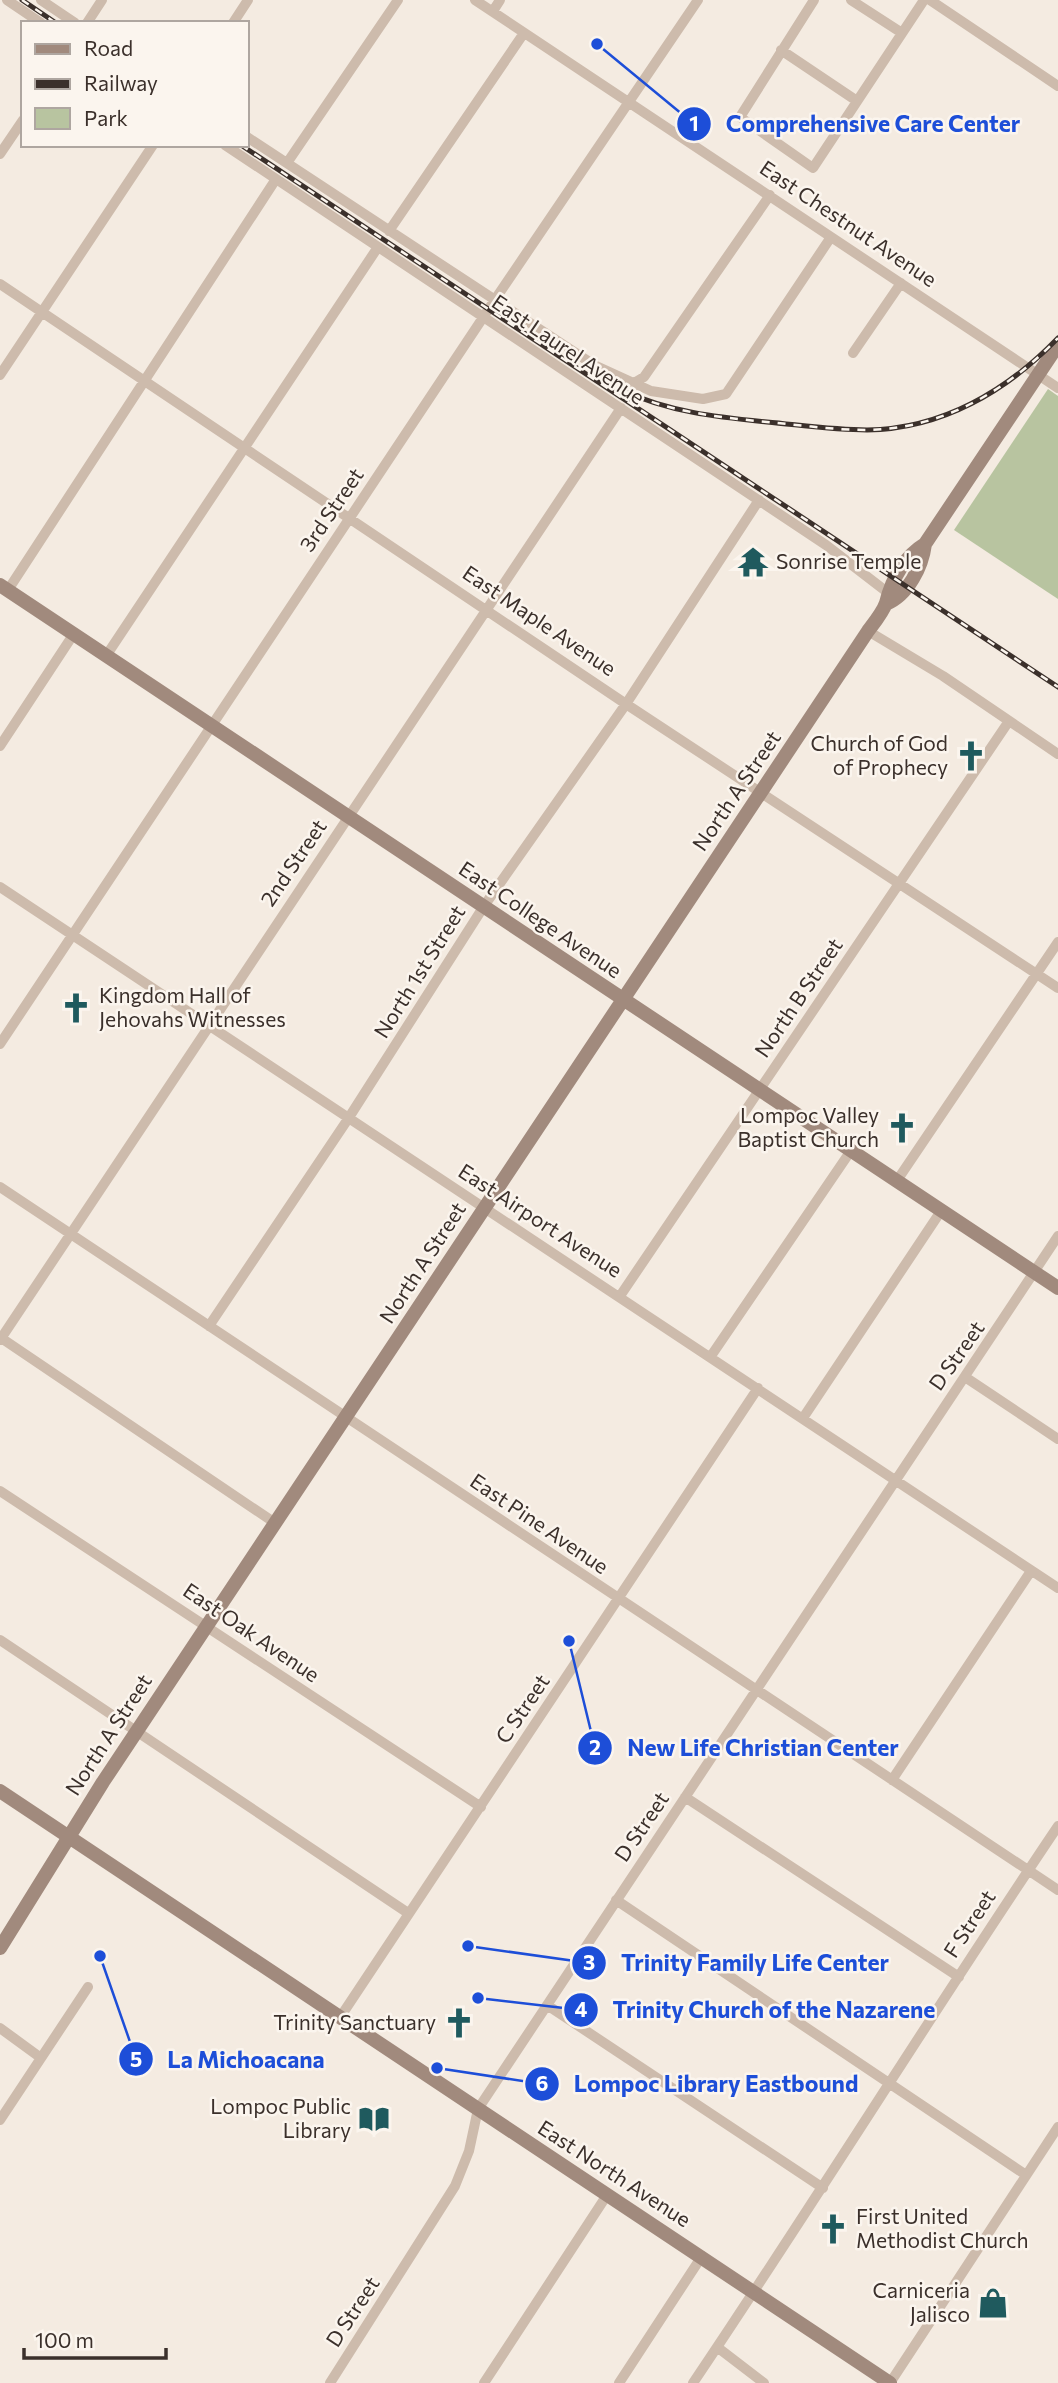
<svg xmlns="http://www.w3.org/2000/svg" width="1058" height="2383" font-family="Commissioner,sans-serif">
  <rect width="100%" height="100%" fill="#f4ebe1"/>
  <!-- park -->
  <path fill="#b8c4a0" d="M1048,389l10,7v203l-104,-69z"/>
  <g fill="none" stroke-linecap="round" stroke-linejoin="round">
    <!-- street -->
    <path stroke="#cdbbac" stroke-width="10" d="M7,0l34,23
      M41,0l34,23
      M475,0l583,388
      M814,0l-74,117 73,51 111,-168
      M851,0l51,33
      M930,0l128,86
      M493,11l7,-11
      M87,23l15,-23
      M233,23l15,-23
      M781,50l76,51
      M247,137l347,228 57,26 52,8 23,-5 105,-157
      M225,145l601,400 61,47
      M0,154l23,-34
      M287,163l111,-163
      M389,231l135,-198
      M0,284l626,420 432,284
      M853,353l48,-70
      M0,375l153,-230
      M634,383l10,-6 126,-182
      M8,590l268,-411
      M868,631l75,45 115,78
      M106,656l272,-409
      M0,746l73,-111
      M0,887l1058,701
      M0,1044l494,-743 204,-301
      M896,1182l162,-240
      M0,1187l1058,703
      M620,1296l389,-575
      M209,1326l139,-207 136,-213 142,-202 133,-204
      M1,1338l274,185
      M0,1340l621,-932
      M711,1356l139,-204
      M965,1377l93,62
      M803,1418l138,-207
      M0,1491l481,316
      M0,1640l408,273
      M892,1780l139,-209
      M685,1797l274,180
      M616,1900l410,275
      M547,2005l276,183
      M341,2016l417,-628
      M0,2028l41,30
      M0,2120l88,-133
      M717,2347l47,36
      M330,2383l125,-197 14,-35 9,-42 580,-873
      M484,2383l123,-188
      M619,2383l83,-127
      M693,2383c124,-184 241,-373 365,-557
      M890,2383l168,-256"/>
    <!-- secondary -->
    <path stroke="#a18a7d" stroke-width="14" d="M0,585l1058,703
      M886,604c22,-9 36,-37 39,-60
      M0,1791l890,592
      M0,1948l103,-166 765,-1151c6,-8 15,-19 18,-28 6,-24 18,-46 39,-59l133,-199"/>
    <!-- rail casing -->
    <g stroke="#3b302b" stroke-width="5">
      <path id="rail" d="M22,0l34,23
        M241,145l817,542
        M622,390c46,22 95,27 145,32 33,3 67,8 100,8 75,-1 140,-39 191,-92"/>
    </g>
    <!-- rail -->
    <use href="#rail" stroke="#fbf5ee" stroke-width="2.5" stroke-dasharray="8" stroke-linecap="butt"/>
  </g>
  <!-- icons -->
  <defs>
    <g id="temple-bare" transform="scale(2.415)"><path d="M0-6L5-2H3V0L6.5 2.5H4V6H1.5V3h-3V6H-4V2.5H-6.5L-3 0V-2H-5Z" fill="#1f5a5e" stroke="#fbf5ee" stroke-width="2.5" paint-order="stroke"/></g>
    <g id="church-bare" transform="scale(2.415)"><path d="M-1.2-6h2.4v3.5h3.3v2.4h-3.3V6h-2.4V-.1h-3.3v-2.4h3.3Z" fill="#1f5a5e" stroke="#fbf5ee" stroke-width="2.5" paint-order="stroke"/></g>
    <g id="library-bare" transform="scale(2.415)"><path d="M-6-4Q-3-5.5-.7-3.5V5Q-3 3-6 4ZM6-4Q3-5.5 .7-3.5V5Q3 3 6 4Z" fill="#1f5a5e" stroke="#fbf5ee" stroke-width="2.5" paint-order="stroke"/></g>
    <g id="shop-bare" transform="scale(2.415)"><path d="M-5-2.5h2.3a2.7 3.5 0 0 1 5.4 0H5L5.5 6h-11ZM-1.5-2.5h3a1.5 2.3 0 0 0-3 0Z" fill="#1f5a5e" stroke="#fbf5ee" stroke-width="2.5" paint-order="stroke"/></g>
  </defs>
  <g fill-rule="evenodd">
    <use href="#temple-bare" x="753" y="562"/>
    <use href="#church-bare" x="971" y="756"/>
    <use href="#church-bare" x="76" y="1008"/>
    <use href="#church-bare" x="902" y="1128"/>
    <use href="#church-bare" x="459" y="2023"/>
    <use href="#library-bare" x="374" y="2119"/>
    <use href="#church-bare" x="833" y="2229"/>
    <use href="#shop-bare" x="993" y="2303"/>
  </g>
  <g text-anchor="middle" stroke-width="5" stroke-linejoin="round" paint-order="stroke">
    <!-- street labels -->
    <g font-size="21" fill="#3b302b" stroke="#fbf5ee">
      <text transform="translate(848 224) rotate(34)" y="7">East Chestnut Avenue</text>
      <text transform="translate(568 350) rotate(34)" y="7">East Laurel Avenue</text>
      <text transform="translate(332 510) rotate(-56)" y="7">3rd Street</text>
      <text transform="translate(539 621) rotate(34)" y="7">East Maple Avenue</text>
      <text transform="translate(737 791) rotate(-56)" y="7">North A Street</text>
      <text transform="translate(294 863) rotate(-56)" y="7">2nd Street</text>
      <text transform="translate(540 920) rotate(34)" y="7">East College Avenue</text>
      <text transform="translate(420 972) rotate(-58)" y="7">North 1st Street</text>
      <text transform="translate(799 998) rotate(-56)" y="7">North B Street</text>
      <text transform="translate(540 1221) rotate(33)" y="7">East Airport Avenue</text>
      <text transform="translate(423 1263) rotate(-57)" y="7">North A Street</text>
      <text transform="translate(957 1356) rotate(-55)" y="7">D Street</text>
      <text transform="translate(539 1524) rotate(34)" y="7">East Pine Avenue</text>
      <text transform="translate(251 1633) rotate(34)" y="7">East Oak Avenue</text>
      <text transform="translate(523 1709) rotate(-56)" y="7">C Street</text>
      <text transform="translate(109 1735) rotate(-57)" y="7">North A Street</text>
      <text transform="translate(642 1827) rotate(-56)" y="7">D Street</text>
      <text transform="translate(970 1924) rotate(-57)" y="7">F Street</text>
      <text transform="translate(614 2174) rotate(33)" y="7">East North Avenue</text>
      <text transform="translate(353 2312) rotate(-57)" y="7">D Street</text>
    </g>
    <!-- poi labels -->
    <g font-size="21" fill="#3b302b" stroke="#fbf5ee" text-anchor="end">
      <text x="776" y="569" text-anchor="start">Sonrise Temple</text>
      <text x="948" y="751">Church of God<tspan x="948" dy="24">of Prophecy</tspan></text>
      <text x="99" y="1003" text-anchor="start">Kingdom Hall of<tspan x="99" dy="24">Jehovahs Witnesses</tspan></text>
      <text x="879" y="1123">Lompoc Valley<tspan x="879" dy="24">Baptist Church</tspan></text>
      <text x="436" y="2030">Trinity Sanctuary</text>
      <text x="351" y="2114">Lompoc Public<tspan x="351" dy="24">Library</tspan></text>
      <text x="856" y="2224" text-anchor="start">First United<tspan x="856" dy="24">Methodist Church</tspan></text>
      <text x="970" y="2298">Carniceria<tspan x="970" dy="24">Jalisco</tspan></text>
    </g>
  </g>
  <!-- callouts -->
  <path fill="none" stroke="#1d4ed8" stroke-width="2.5" d="M597 44L694 124M569 1641L595 1748M468 1946L589 1963M478 1998L581 2010M100 1956L136 2059M437 2068L542 2084"/>
  <g fill="#1d4ed8" stroke="#fbf5ee" stroke-width="2.5">
    <circle cx="597" cy="44" r="7"/>
    <circle cx="569" cy="1641" r="7"/>
    <circle cx="468" cy="1946" r="7"/>
    <circle cx="478" cy="1998" r="7"/>
    <circle cx="100" cy="1956" r="7"/>
    <circle cx="437" cy="2068" r="7"/>
    <circle cx="694" cy="124" r="18"/>
    <circle cx="595" cy="1748" r="18"/>
    <circle cx="589" cy="1963" r="18"/>
    <circle cx="581" cy="2010" r="18"/>
    <circle cx="136" cy="2059" r="18"/>
    <circle cx="542" cy="2084" r="18"/>
  </g>
  <g font-size="21" text-anchor="middle" font-weight="bold" fill="#fff">
    <text x="694" y="131">1</text>
    <text x="595" y="1755">2</text>
    <text x="589" y="1970">3</text>
    <text x="581" y="2017">4</text>
    <text x="136" y="2067">5</text>
    <text x="542" y="2091">6</text>
  </g>
  <g font-size="23" text-anchor="middle" font-weight="bold" fill="#1d4ed8" stroke="#fbf5ee" stroke-width="5" stroke-linejoin="round" paint-order="stroke">
    <text x="873" y="132">Comprehensive Care Center</text>
    <text x="763" y="1756">New Life Christian Center</text>
    <text x="755" y="1971">Trinity Family Life Center</text>
    <text x="774" y="2018">Trinity Church of the Nazarene</text>
    <text x="246" y="2068">La Michoacana</text>
    <text x="716" y="2092">Lompoc Library Eastbound</text>
  </g>
  <!-- legend -->
  <rect x="21" y="21" width="228" height="126" fill="#fbf5ee" stroke="#aea6a0" stroke-width="2"/>
  <rect x="35" y="44" width="35" height="10" fill="#a18a7d" stroke="#aea6a0" stroke-width="2"/>
  <text x="84" y="56" font-size="21" fill="#3b302b">Road</text>
  <rect x="35" y="79" width="35" height="10" fill="#3b302b" stroke="#aea6a0" stroke-width="2"/>
  <text x="84" y="91" font-size="21" fill="#3b302b">Railway</text>
  <rect x="35" y="108" width="35" height="21" fill="#b8c4a0" stroke="#aea6a0" stroke-width="2"/>
  <text x="84" y="126" font-size="21" fill="#3b302b">Park</text>
  <!-- scale -->
  <path d="M24 2348v10h142v-10" fill="none" stroke="#3b302b" stroke-width="3.5"/>
  <text x="35" y="2348" font-size="21" fill="#3b302b" stroke="#fbf5ee" stroke-width="5" paint-order="stroke">100 m</text>
</svg>
